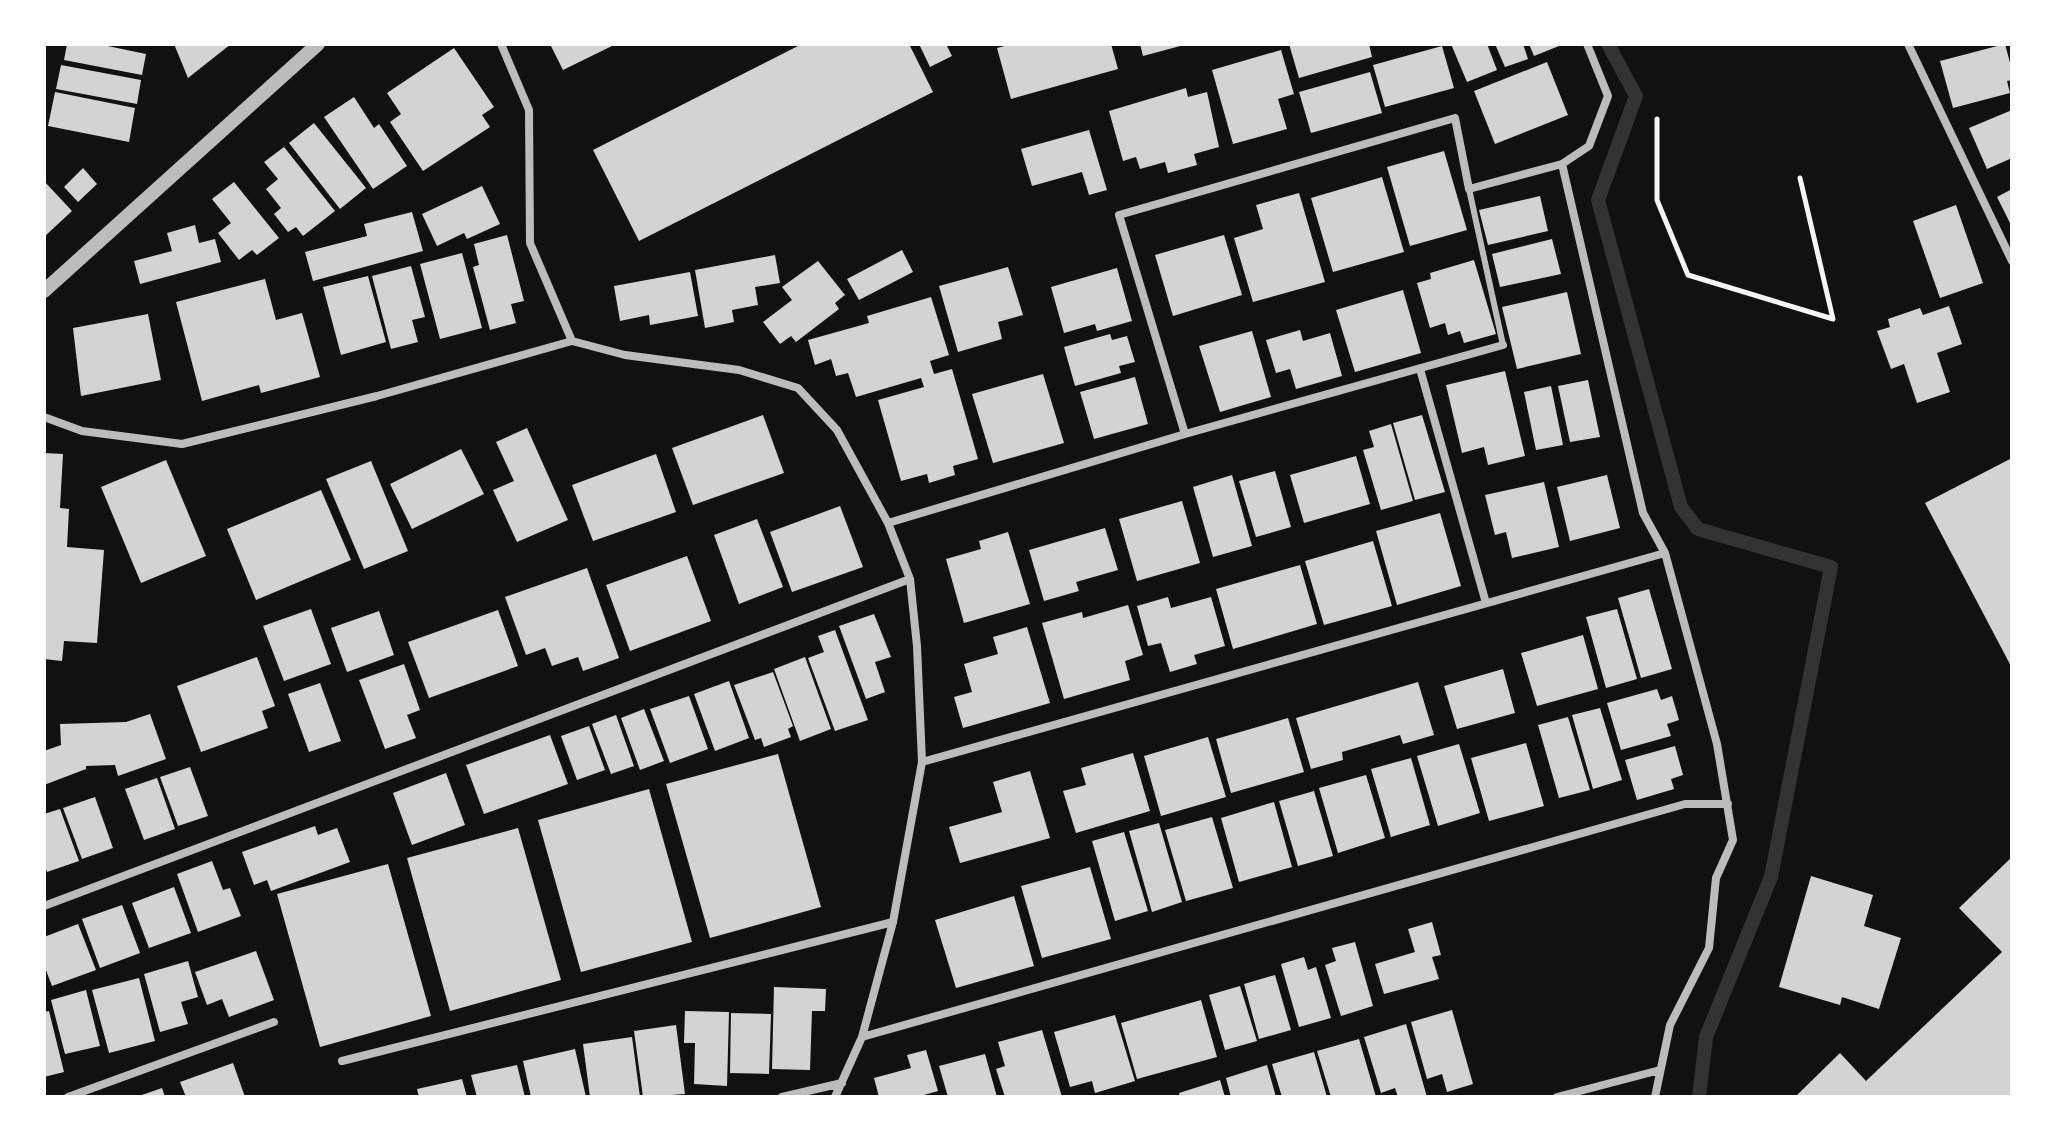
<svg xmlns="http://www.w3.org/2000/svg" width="2056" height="1141" font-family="'Space Grotesk',sans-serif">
  <rect width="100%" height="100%" fill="#111"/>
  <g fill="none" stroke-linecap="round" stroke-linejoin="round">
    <!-- stream -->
    <path stroke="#333" stroke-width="14" d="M1608,44l28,52 -38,104 83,307 17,22 133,38 -60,310 -65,160 -7,60"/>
  </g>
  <!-- building -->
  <path fill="#d3d3d3" d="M67,44h31l48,10 -4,21 -78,-15z
    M174,44h57l-43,34z
    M550,44h66l-53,26z
    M802,44h107l24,48 -294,149 -46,-91z
    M919,44h27l6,12 -22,11z
    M1012,44h99l7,25 -107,30 -14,-51z
    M1140,44h44v1l-41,11z
    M1289,44h80l3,13 -73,21z
    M1451,44h36l10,26 -30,12z
    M1495,44h28l5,15 -23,8z
    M1529,44h35l-30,12z
    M2005,44l7,26v10l-5,1 3,12 -57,15 -13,-47z
    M1442,46l12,42 -69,19 -12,-42z
    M454,48l40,59 -12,8 8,12 -67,44 -33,-49 11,-8 -14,-21z
    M1281,50l13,44 -16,5 9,30 -54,15 -21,-74z
    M1547,62l21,53 -73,29 -21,-53z
    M61,65l80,15 -4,24 -81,-15z
    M1370,72l12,41 -71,20 -12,-41z
    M1186,88l2,9 19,-5 12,55 -25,7 3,11 -29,8 -3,-11 -25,7 -4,-12 -13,4 -14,-50z
    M55,92l80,16 -6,34 -81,-16z
    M354,97l20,31 5,-4 28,42 -34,23 -49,-72z
    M2012,110v48l-25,11 -18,-41z
    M314,123l52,65 -26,21 -51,-66z
    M1089,130l18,60 -18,5 -7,-23 -50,14 -11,-37z
    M284,147l51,64 -32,25 -7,-9 -8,5 -14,-18 7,-6 -15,-19 12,-10 -14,-17z
    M1444,151l23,79 -57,16 -23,-79z
    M83,168l14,16 -19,18 -14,-15z
    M1382,177l22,75 -71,20 -22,-74z
    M44,181l28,30 -28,26z
    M234,182l45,56 -22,17 -5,-5 -13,10 -21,-27 13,-10 -19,-24z
    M482,186l18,38 -33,15 -3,-6 -27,13 -15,-32z
    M2012,189v38l-15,-30z
    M1299,193l26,89 -72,20 -19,-64 29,-9 -7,-24z
    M1540,196l8,35 -60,14 -9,-35z
    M1956,205l27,78 -43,15 -27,-77z
    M412,212l11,39 -110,30 -8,-29 62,-16 -3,-12z
    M195,225l4,18 16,-4 6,23 -81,22 -6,-23 38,-10 -5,-18z
    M507,235l17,66 -13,3 5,19 -26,7 -17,-63 6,-2 -5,-21z
    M1224,235l18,60 -69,21 -18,-61z
    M1552,239l9,35 -61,13 -8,-33z
    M902,250l11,22 -54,28 -12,-21z
    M462,253l20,75 -42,11 -20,-75z
    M775,255l5,28 -25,4 3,18 -26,5 2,12 -29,6 -10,-58z
    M1474,260l22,74 -32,9 -4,-12 -12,4 -3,-12 -15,5 -13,-45 14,-4 -1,-6z
    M818,261l27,34 -10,8 4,6 -43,33 -5,-6 -11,8 -17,-22 29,-22 -10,-13z
    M411,266l14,51 -13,3 6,22 -27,7 -19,-73z
    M1008,267l15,48 -25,7 4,17 -44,13 -19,-66z
    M1117,268l15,53 -35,10 -2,-7 -31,9 -13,-46z
    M690,272l8,44 -48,9 -1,-10 -29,6 -6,-35z
    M368,276l18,66 -45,13 -18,-68z
    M265,279l11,41 26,-7 18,64 -59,16 -2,-8 -57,16 -26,-99z
    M1403,290l18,63 -66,19 -19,-62z
    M1567,292l14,62 -64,15 -15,-62z
    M931,297l18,58 -19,6 4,13 18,-5 26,90 -25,7 2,9 -26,8 -2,-9 -26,7 -23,-81 46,-13 -3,-9 -65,19 -8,-24 -12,3 -5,-17 -16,6 -7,-25 61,-17 -2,-7z
    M1949,306l13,38 -25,9 13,39 -33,11 -13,-39 -13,5 -14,-38 13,-4 -2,-8 32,-11 3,7z
    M148,314l13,66 -80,16 -8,-68z
    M1300,330l3,11 27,-8 12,43 -46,13 -6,-20 -14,4 -10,-33z
    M1252,331l19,66 -51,15 -21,-66z
    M1110,334l2,6 15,-4 8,26 -16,4 2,7 -46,13 -11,-39z
    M1505,371l20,85 -37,9 -4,-18 -22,6 -16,-68z
    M1043,374l21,69 -71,20 -21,-69z
    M1135,377l13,47 -54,15 -14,-47z
    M1588,380l12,57 -30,5 -12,-56z
    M1551,386l12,59 -27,5 -12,-58z
    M763,415l21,58 -91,32 -21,-57z
    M1422,415l23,77 -30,8 -22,-77z
    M1391,424l22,77 -32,9 -18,-60 11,-3 -5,-16z
    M527,428l41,92 -51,22 -24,-52 21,-9 -18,-39z
    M461,449l23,45 -72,35 -22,-45z
    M44,453l19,1 -3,54 9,1 -2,38 37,3 -7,93 -33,-2 -2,20 -18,-2z
    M656,454l20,58 -83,29 -21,-56z
    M1356,456l14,48 -66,19 -14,-48z
    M2012,458v210l-87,-165z
    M166,460l40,96 -65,27 -40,-96z
    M371,461l37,90 -44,18 -38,-90z
    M1275,471l16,56 -35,10 -17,-56z
    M1232,475l20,71 -39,11 -20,-70z
    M1607,475l13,53 -50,13 -13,-54z
    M1544,482l15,65 -47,11 -6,-26 -11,3 -10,-40z
    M321,490l30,70 -95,40 -29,-71z
    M1182,501l18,62 -63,18 -18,-62z
    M840,506l23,61 -71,25 -22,-60z
    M1440,513l21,73 -64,19 -21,-74z
    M757,519l26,68 -44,17 -25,-69z
    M1105,528l13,42 -42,12 3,9 -35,10 -15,-51z
    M1008,532l22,72 -66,19 -18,-64 35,-10 -2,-8z
    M1373,541l19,65 -68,19 -19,-64z
    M687,556l24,65 -81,30 -24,-66z
    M1300,565l17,59 -84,25 -17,-60z
    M587,568l32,90 -36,13 -5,-14 -26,9 -7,-18 -19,7 -21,-58z
    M1649,589l23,80 -31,9 -23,-80z
    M1168,597l3,11 40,-11 14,49 -31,9 3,9 -27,8 -9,-29 -13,3 -11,-40z
    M1128,605l15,50 -18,6 5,19 -66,19 -22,-76 40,-11 1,6z
    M311,609l20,55 -47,17 -21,-55z
    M1617,609l20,70 -31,9 -20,-71z
    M498,610l20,56 -89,32 -21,-56z
    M379,611l15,44 -47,17 -16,-44z
    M874,614l17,43 -16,5 10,30 -19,7 -27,-73z
    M1027,627l23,76 -87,25 -9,-31 18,-5 -8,-28 34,-10 -5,-17z
    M835,630l33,90 -33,11 -27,-73 16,-6 -6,-16z
    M1583,635l15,54 -61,17 -16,-53z
    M257,657l18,49 -13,5 6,17 -67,24 -24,-66z
    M805,657l26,72 -31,12 -26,-72z
    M404,664l16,46 -13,5 9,23 -31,11 -26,-69z
    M1503,669l12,44 -58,16 -13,-43z
    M773,672l20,54 -5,3 3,8 -27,10 -3,-9 -6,2 -21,-55z
    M729,681l20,57 -34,13 -21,-57z
    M1418,682l16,53 -31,9 -3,-9 -58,17 1,8 -32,9 -15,-51z
    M320,683l21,58 -32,11 -21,-58z
    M1657,689l4,11 11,-4 7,24 -12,4 4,12 -50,14 -14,-47z
    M689,696l19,53 -38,14 -20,-54z
    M1600,708l22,72 -29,9 -21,-74z
    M644,709l20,52 -24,9 -19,-52z
    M150,714l16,45 -48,17 -3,-11 -29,1v3l-42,16v-34l17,-6 -1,-21 66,-2z
    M616,715l18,51 -23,8 -19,-50z
    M1568,717l22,73 -31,8 -21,-73z
    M1288,718l16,54 -73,21 -15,-54z
    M589,726l16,44 -28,10 -16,-44z
    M550,735l18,49 -84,30 -18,-49z
    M1208,737l18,60 -65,19 -17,-60z
    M1526,743l18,63 -55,15 -18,-63z
    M1459,744l21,69 -42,13 -21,-70z
    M1675,746l8,29 -12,4 3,10 -37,11 -12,-40z
    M1133,753l17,58 -74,22 -13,-42 23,-6 -5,-17z
    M778,754l43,153 -111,31 -44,-154z
    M1411,758l19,67 -39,12 -20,-68z
    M190,767l18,49 -30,10 -18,-49z
    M1030,771l20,67 -90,25 -11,-36 53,-15 -9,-30z
    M446,773l19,52 -53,20 -19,-52z
    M1366,775l19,63 -47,15 -19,-65z
    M157,778l18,51 -31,11 -19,-51z
    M649,789l43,153 -111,30 -43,-152z
    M1314,791l19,65 -35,10 -19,-65z
    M95,797l18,51 -31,11 -19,-51z
    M1274,802l18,65 -53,15 -18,-64z
    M60,809l19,52 -32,11 -3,-10v-48z
    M1212,817l21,71 -47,13 -21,-71z
    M1159,823l23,79 -30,10 -23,-81z
    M315,826l3,9 19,-7 13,34 -79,29 -4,-11 -13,5 -12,-33z
    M518,828l43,152 -111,31 -43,-153z
    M1124,832l24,79 -33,10 -23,-80z
    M2012,857v240h-217l45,-44 26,28 136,-129 -43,-44z
    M212,861l11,29 7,-2 11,28 -43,16 -21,-58z
    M388,864l43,152 -111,31 -43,-153z
    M1090,867l21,72 -69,19 -21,-72z
    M1811,876l62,19 -9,31 37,12 -22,71 -37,-12 -2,8 -61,-18z
    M174,887l17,46 -42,15 -17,-45z
    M1014,896l20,70 -78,22 -21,-68z
    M122,905l18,48 -40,15 -18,-49z
    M1432,922l9,33 -9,2 7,22 -55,15 -9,-30 40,-12 -7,-23z
    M78,924l18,46 -44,16 -8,-21v-28z
    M1355,942l18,64 -32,10 -16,-51 11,-4 -4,-13z
    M256,951l18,49 -45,17 -7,-18 -15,6 -12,-33z
    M1304,957l4,13 8,-3 15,51 -32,9 -18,-63z
    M188,961l10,36 -17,5 7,22 -28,8 -16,-58z
    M1275,975l16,55 -32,9 -15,-55z
    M139,978l16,63 -46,12 -17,-63z
    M1240,986l17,55 -32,9 -16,-55z
    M774,987l52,2 -1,22h-13l-2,59 -38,-1z
    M86,990l14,56 -35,8 -14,-54z
    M1201,1000l16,57 -80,22 -16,-56z
    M1452,1010l21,74 -26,8 -5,-18 -15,5 -16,-57z
    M49,1011l15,61 -20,5v-65z
    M685,1011l44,1 -2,74 -33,-2 1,-41h-11z
    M731,1013l40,1 -2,60 -39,-1z
    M1115,1015l20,66 -40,12 -3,-12 -22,6 -16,-55z
    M1406,1024l21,73h-29l-3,-9 -14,5 -17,-56z
    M676,1025l9,69 -42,3 -9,-66z
    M1042,1030l20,67h-57l-9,-28 9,-3 -7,-24z
    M632,1037l8,60h-50l-7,-53z
    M1359,1039l17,58h-45l-14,-46z
    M575,1049l11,48h-55l-8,-36z
    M926,1050l12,41 -21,6h-38l-5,-19 37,-10 -4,-13z
    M1314,1052l13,45h-45l-10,-33z
    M985,1054l12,43h-49l-9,-31z
    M233,1063l12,34h-59l-6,-15z
    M517,1065l8,32h-48l-6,-22z
    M1267,1065l9,32h-45l-5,-19z
    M462,1079l5,18h-48l-2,-8z
    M1220,1080l5,17h-45l-1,-4z
    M162,1088l3,9h-29z"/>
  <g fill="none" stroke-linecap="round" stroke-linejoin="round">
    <!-- path -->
    <path stroke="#f5f5f5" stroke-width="5" d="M1657,119v81l31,75 145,44 -33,-141"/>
    <!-- service -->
    <path stroke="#bcbcbc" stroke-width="6" d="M1469,189l34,156"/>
    <!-- minor -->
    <path stroke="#bcbcbc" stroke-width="8" d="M501,44l28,66 1,133 42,98
      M1908,44l104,217
      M1562,164l81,349 22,40 52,191 16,96 -17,38 -7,70 -39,77 -15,72
      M1420,369l66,234
      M44,417l38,14 100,13 195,-48 195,-55 53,14 114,15 59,18 39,42 51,93 22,56 7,67 5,116 -29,160 -31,115 -27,60
      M1185,434l-66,-219 336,-97 14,71 93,-25 27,-18 19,-50 -21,-52
      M888,523l297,-89 318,-89
      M922,762l743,-209
      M44,906l866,-327
      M862,1037l823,-233h43
      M342,1061l551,-139
      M68,1097l206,-75
      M782,1097l60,-14
      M1557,1097l103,-27"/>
    <!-- tertiary -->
    <path stroke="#bcbcbc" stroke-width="14" d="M44,291l274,-247"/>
  </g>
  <!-- border -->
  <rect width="2056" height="1141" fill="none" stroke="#ffffff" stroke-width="92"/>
</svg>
